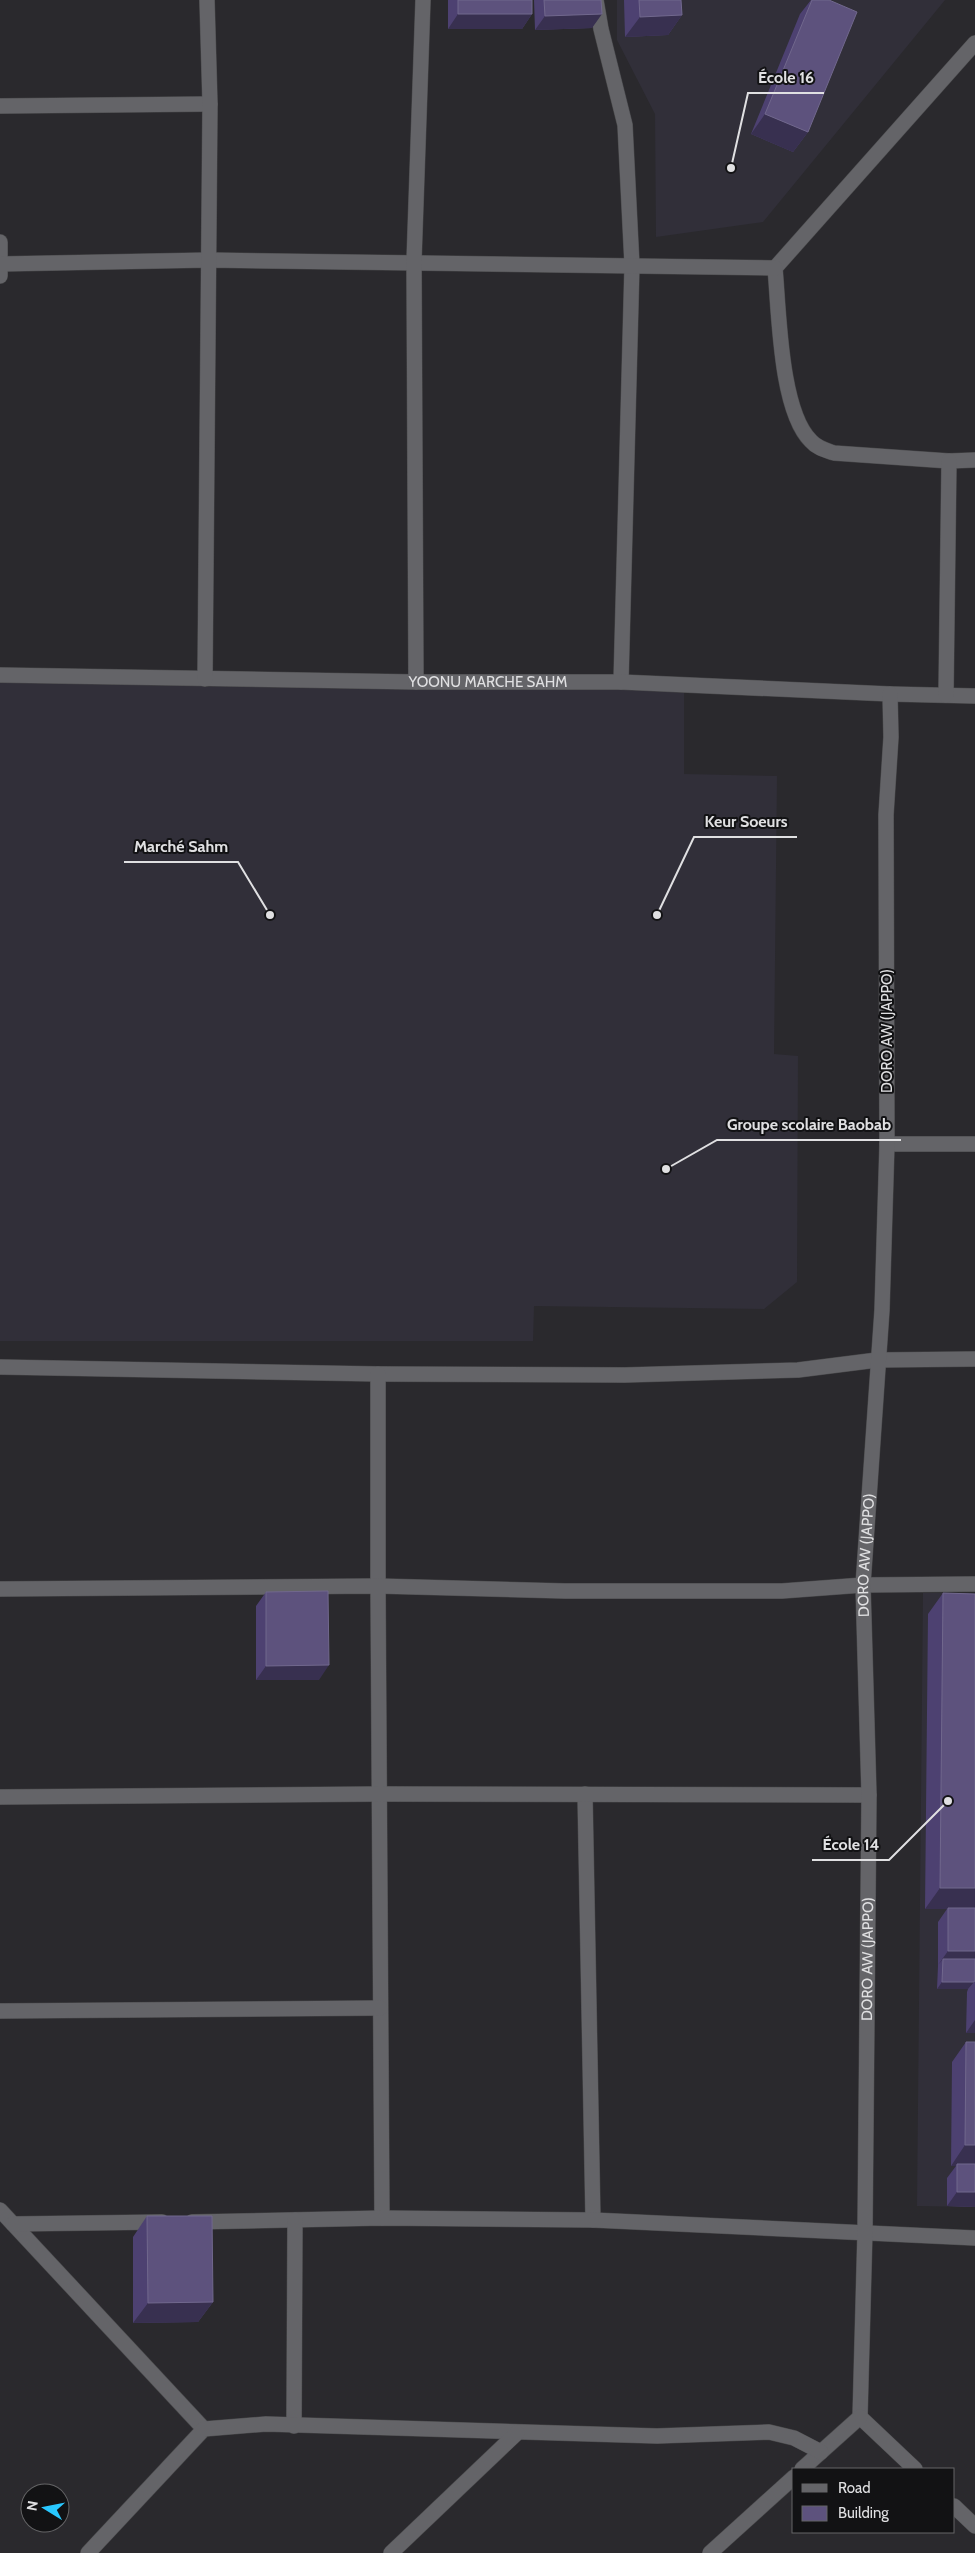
<svg xmlns="http://www.w3.org/2000/svg" width="975" height="2553" font-family="Cabin,sans-serif">
  <rect width="100%" height="100%" fill="#2a292d"/>
  <!-- built -->
  <path fill="#312f39" d="M617,0h328l-182,222 -107,15 -1,-123 -38,-74z
    M0,682l684,6v86l93,2 -3,278 24,2 -1,226 -33,27 -230,-3 -1,35h-533z
    M923,1593h52v614l-58,-1z"/>
  <g fill="none" stroke-linecap="round" stroke-linejoin="round">
    <!-- minor casing -->
    <g stroke="#48484a" stroke-width="16">
      <g id="minor">
        <path d="M596,0l5,29 24,96 7,140 -11,417"/>
        <path d="M975,43l-200,225c4,43 5,143 36,173 6,7 14,9 23,12l115,8 26,-1"/>
        <path d="M0,106l210,-2"/>
        <path d="M0,242v34"/>
        <path d="M0,264l209,-4 566,8"/>
        <path id="s1" d="M0,675l416,7h205l269,12 85,2"/>
        <path d="M205,679l5,-575 -3,-104"/>
        <path d="M416,682l-2,-421 9,-261"/>
        <path d="M946,695l3,-234"/>
        <path d="M887,1144h88"/>
        <path d="M0,1367l378,7 247,1 173,-5 79,-10 98,-1"/>
        <path d="M378,1374v212l4,632"/>
        <path d="M0,1589l378,-3 187,5h217l81,-6 112,-1"/>
        <path d="M585,1794l8,426"/>
        <path d="M0,1797l379,-3 490,1"/>
        <path d="M0,2011l380,-3"/>
        <path d="M0,2210l204,219"/>
        <path d="M192,2222l190,-4 211,2 382,18"/>
        <path d="M13,2224l149,-2"/>
        <path id="s2" d="M860,2417l5,-186 4,-436 -6,-210 19,-275 5,-166 -1,-329 5,-78 -1,-43"/>
        <path d="M860,2417l55,52"/>
        <path d="M294,2426l1,-206"/>
        <path d="M802,2469l58,-52"/>
        <path d="M954,2506l21,20"/>
        <path d="M88,2553l116,-124 62,-5 391,12 112,-4 25,6 27,14"/>
        <path d="M391,2553l126,-120"/>
        <path d="M710,2553l84,-76"/>
      </g>
    </g>
    <!-- minor -->
    <use href="#minor" stroke="#646468" stroke-width="15"/>
  </g>
  <!-- wall -->
  <path fill="#4d4171" d="M448,0h84v14l-10,15h-74z
    M534,0h67l-9,28 -57,2z
    M624,0h57l1,15 -14,20 -43,2z
    M811,0h18l-21,132 -15,20 -42,-18 49,-120z
    M266,1592l53,88h-63v-74z
    M943,1593l32,1v439h-9l1,-41 1,-3h-31l1,-23v-44l9,-13h-22l3,-295z
    M966,2042l9,165 -28,-1v-28l9,-12h-5l1,-104z
    M147,2216l66,86 -15,20 -65,1v-86z"/>
  <!-- shaded-wall -->
  <path fill="#383050" d="M458,14h74l-10,15h-74z
    M602,14l-10,14 -57,2 10,-14z
    M682,15l-14,20 -43,2 15,-20z
    M765,114l43,18 -15,20 -42,-18z
    M329,1665l-10,15h-63l10,-14z
    M940,1888h35v21h-50z
    M948,1951h27v14l-32,-6 -5,6z
    M942,1982h32l-6,7h-31z
    M975,2020v13h-9z
    M965,2145h10v21l-18,-2 -1,2h-5z
    M957,2192h18v15l-28,-1z
    M213,2302l-15,20 -65,1 15,-20z"/>
  <!-- building -->
  <path fill="#5d527d" stroke="#71688d" d="M458,0h74v14h-74z
    M544,0h57l1,14 -57,2z
    M639,0h42l1,15 -42,2z
    M812,0h17l28,12 -49,120 -43,-18z
    M328,1591l1,74 -63,1v-74z
    M943,1593l32,1v294h-35z
    M948,1908h27v43h-27z
    M943,1959h32v21l-1,2h-32z
    M966,2042h9v103h-10z
    M957,2164h18v28h-18z
    M147,2216h65l1,86 -65,1z"/>
  <g text-anchor="middle" stroke-width="4" stroke-linejoin="round" paint-order="stroke">
    <!-- street labels -->
    <g font-size="15" fill="#e0e0e2" stroke="#121214">
      <text dy="5" stroke="none"><textPath href="#s1" startOffset="488">YOONU MARCHE SAHM</textPath></text>
      <text transform="translate(887 1031) rotate(-90)" y="5">DORO AW (JAPPO)</text>
      <text dy="5" stroke="none"><textPath href="#s2" startOffset="862">DORO AW (JAPPO)</textPath></text>
      <text dy="5" stroke="none"><textPath href="#s2" startOffset="458">DORO AW (JAPPO)</textPath></text>
    </g>
  </g>
  <!-- callouts -->
  <path fill="none" stroke="#e0e0e2" stroke-width="2" d="M731 168L748 93H824M657 915L694 837H797M270 915L238 862H124M666 1169L717 1140H901M948 1801L889 1860H812"/>
  <g fill="#e0e0e2" stroke="#121214" stroke-width="2">
    <circle cx="731" cy="168" r="5"/>
    <circle cx="657" cy="915" r="5"/>
    <circle cx="270" cy="915" r="5"/>
    <circle cx="666" cy="1169" r="5"/>
    <circle cx="948" cy="1801" r="5"/>
  </g>
  <g font-size="16" text-anchor="middle" font-weight="bold" fill="#e0e0e2" stroke="#121214" stroke-width="4" stroke-linejoin="round" paint-order="stroke">
    <text x="786" y="83">École 16</text>
    <text x="746" y="827">Keur Soeurs</text>
    <text x="181" y="852">Marché Sahm</text>
    <text x="809" y="1130">Groupe scolaire Baobab</text>
    <text x="851" y="1850">École 14</text>
  </g>
  <!-- legend -->
  <rect x="792" y="2468" width="162" height="65" fill="#121214" stroke="#646466"/>
  <rect x="802" y="2484" width="25" height="8" fill="#646468" stroke="#646466"/>
  <text x="838" y="2493" font-size="15" fill="#e0e0e2">Road</text>
  <rect x="802" y="2506" width="25" height="15" fill="#5d527d" stroke="#646466"/>
  <text x="838" y="2518" font-size="15" fill="#e0e0e2">Building</text>
  <!-- north arrow -->
  <g transform="translate(45 2508) rotate(280)"><circle r="24" fill="#121214" stroke="#646466"/>
  <path d="M0-4L9 19L0 12L-9 19Z" fill="#29c8ff"/>
  <text y="-8" font-size="14" font-weight="bold" text-anchor="middle" fill="#e0e0e2">N</text>
  </g>
</svg>
